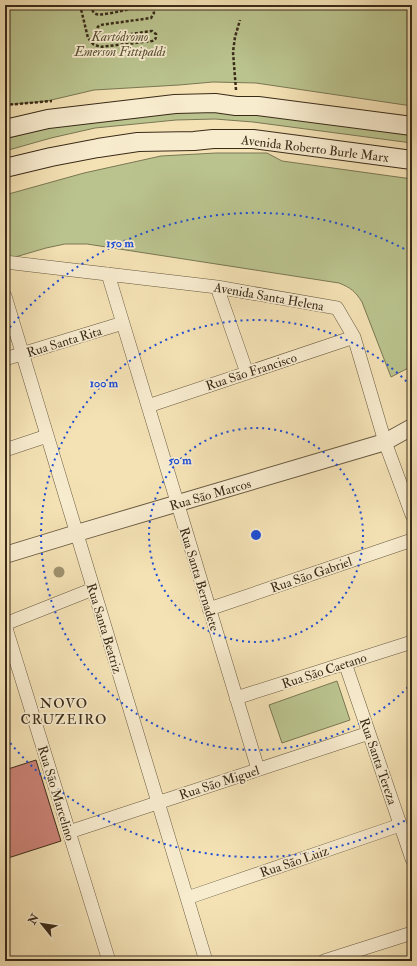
<svg xmlns="http://www.w3.org/2000/svg" width="417" height="966" font-family="'IM FELL Double Pica',serif">
  <rect width="100%" height="100%" fill="#f4e2b5"/>
  <filter id="stains"><feTurbulence type="fractalNoise" baseFrequency=".005" numOctaves="4"/><feColorMatrix values="0 0 0 0 .2 0 0 0 0 .09 0 0 0 0 .02 0 0 0 .5 -.17"/></filter>
  <radialGradient id="worn" r=".72"><stop offset=".6" stop-color="#630" stop-opacity="0"/><stop offset="1" stop-color="#630" stop-opacity=".3"/></radialGradient>
  <!-- green -->
  <path fill="#bac38e" stroke="#7a7754" d="M5,5h407v101l-156,-23 -43,-1 -34,3 -85,5 -47,11 -42,4z
    M215,110l197,22v11l-159,-21 -38,-3 -39,1 -81,8 -44,10 -46,13v-12l44,-12 44,-9z
    M216,153h51l15,8 130,18v187l-21,11 -29,-75c-7,-11 -11,-14 -23,-19l-252,-39h-22l-19,4 -41,12v-65l79,-22 77,-17z
    M337,681l13,39 -68,23 -13,-38z"/>
  <!-- building -->
  <path fill="#cd8479" stroke="#3a2b19" d="M36,760l25,81 -56,18v-89z"/>
  <g fill="none" stroke-linecap="round" stroke-linejoin="round">
    <!-- minor casing -->
    <g stroke="#685940" stroke-width="14">
      <path id="minor" d="M5,262l212,25 120,21 17,29 31,105 27,73
        M108,274l150,495
        M217,287l30,86
        M5,296l201,665
        M5,359l118,-36
        M148,406l206,-69
        M5,450l42,-14
        M209,609l203,-69
        M5,624l88,-35
        M5,625l104,336
        M345,663l67,196
        M236,698l176,-56
        M69,832l300,-99
        M187,898l213,-73
        M324,961l88,-28"/>
    </g>
    <!-- tertiary casing -->
    <g stroke="#685940" stroke-width="18">
      <path id="tertiary" d="M5,555l72,-22 308,-91 27,-15"/>
    </g>
    <!-- secondary casing -->
    <g stroke="#3a2b19" stroke-width="20">
      <path id="secondary" d="M5,129l43,-10 127,-15 40,-1 21,3h22l154,20
        M5,168l46,-11 47,-9 40,-6 56,-1 19,-2h40l159,21"/>
    </g>
    <!-- path -->
    <path stroke="#3a2b19" stroke-width="2.5" stroke-dasharray="3 2" stroke-linecap="butt" d="M80,5l8,33 5,6 7,3 52,-6c4,-1 4,-3 4,-7l-4,-3 -49,7 -6,-2c-2,-5 -1,-8 3,-11l51,-7 3,-5 -2,-8
      M91,5c1,4 1,7 5,9 5,2 24,-3 30,-4l2,-1 3,-4
      M236,90l-3,-38 2,-15 5,-17
      M5,105l47,-4"/>
    <!-- minor -->
    <use href="#minor" stroke="#f8eccf" stroke-width="13"/>
    <!-- tertiary -->
    <use href="#tertiary" stroke="#f8eccf" stroke-width="16"/>
    <!-- secondary -->
    <use href="#secondary" stroke="#f8eccf" stroke-width="18"/>
  </g>
  <!-- trees -->
  <circle fill="#9f926f" cx="59" cy="572" r="5.5"/>
  <!-- distance rings -->
  <g fill="none" stroke="#1d4ed8" stroke-width="2" stroke-dasharray="2 4">
    <circle cx="256" cy="535" r="107"/>
    <path d="M412 683A215 215 0 1 1 412 387"/>
    <path d="M410 818A322 322 0 0 1 6 738M6 332A322 322 0 0 1 410 252"/>
  </g>
  <g text-anchor="middle" stroke-width="3.5" stroke-linejoin="round" paint-order="stroke">
    <!-- park labels -->
    <g font-size="13" font-style="italic" fill="#5a5136" stroke="#f8eccf">
      <text x="120" y="41">Kartódromo<tspan x="120" dy="15">Emerson Fittipaldi</tspan></text>
    </g>
    <!-- street labels -->
    <g font-size="13" fill="#3a2b19" stroke="#f8eccf">
      <text transform="translate(315 148) rotate(7)" y="5">Avenida Roberto Burle Marx</text>
      <text transform="translate(269 296) rotate(10)" y="5">Avenida Santa Helena</text>
      <text transform="translate(64 341) rotate(-17)" y="5">Rua Santa Rita</text>
      <text transform="translate(251 371) rotate(-18)" y="5">Rua São Francisco</text>
      <text transform="translate(210 494) rotate(-16)" y="5">Rua São Marcos</text>
      <text transform="translate(311 574) rotate(-19)" y="5">Rua São Gabriel</text>
      <text transform="translate(200 579) rotate(73)" y="5">Rua Santa Bernadete</text>
      <text transform="translate(105 628) rotate(73)" y="5">Rua Santa Beatriz</text>
      <text transform="translate(324 670) rotate(-18)" y="5">Rua São Caetano</text>
      <text transform="translate(379 761) rotate(71)" y="5">Rua Santa Tereza</text>
      <text transform="translate(219 782) rotate(-18)" y="5">Rua São Miguel</text>
      <text transform="translate(57 793) rotate(73)" y="5">Rua São Marcelino</text>
      <text transform="translate(294 861) rotate(-19)" y="5">Rua São Luiz</text>
    </g>
    <!-- neighbourhood labels -->
    <g font-size="14" letter-spacing="1" fill="#3a2b19" stroke="#f8eccf">
      <text x="64" y="708">NOVO<tspan x="64" dy="16">CRUZEIRO</tspan></text>
    </g>
  </g>
  <circle cx="256" cy="535" r="6" fill="#1d4ed8" stroke="#f8eccf" stroke-width="2"/>
  <g font-size="12" text-anchor="middle" font-weight="bold" fill="#1d4ed8" stroke="#f8eccf" stroke-width="3.5" stroke-linejoin="round" paint-order="stroke">
    <text x="120" y="247">150 m</text>
    <text x="104" y="387">100 m</text>
    <text x="180" y="464">50 m</text>
  </g>
  <!-- margin -->
  <rect width="417" height="966" fill="none" stroke="#f4e2b5" stroke-width="20"/>
  <rect x="6" y="6" width="405" height="954" fill="none" stroke="#3a2b19" stroke-width="2"/>
  <rect x="10" y="10" width="397" height="946" fill="none" stroke="#3a2b19"/>
  <!-- north arrow -->
  <g transform="translate(42 924) rotate(300)" stroke="#f8eccf" stroke-width="3" paint-order="stroke">
  <path d="M0-3L7 15L0 10L-7 15Z" fill="#3a2b19"/>
  <text y="-6" font-size="11" font-weight="bold" text-anchor="middle" fill="#3a2b19">N</text>
  </g>
  <rect width="100%" height="100%" filter="url(#stains)"/>
  <rect width="100%" height="100%" fill="url(#worn)"/>
</svg>
